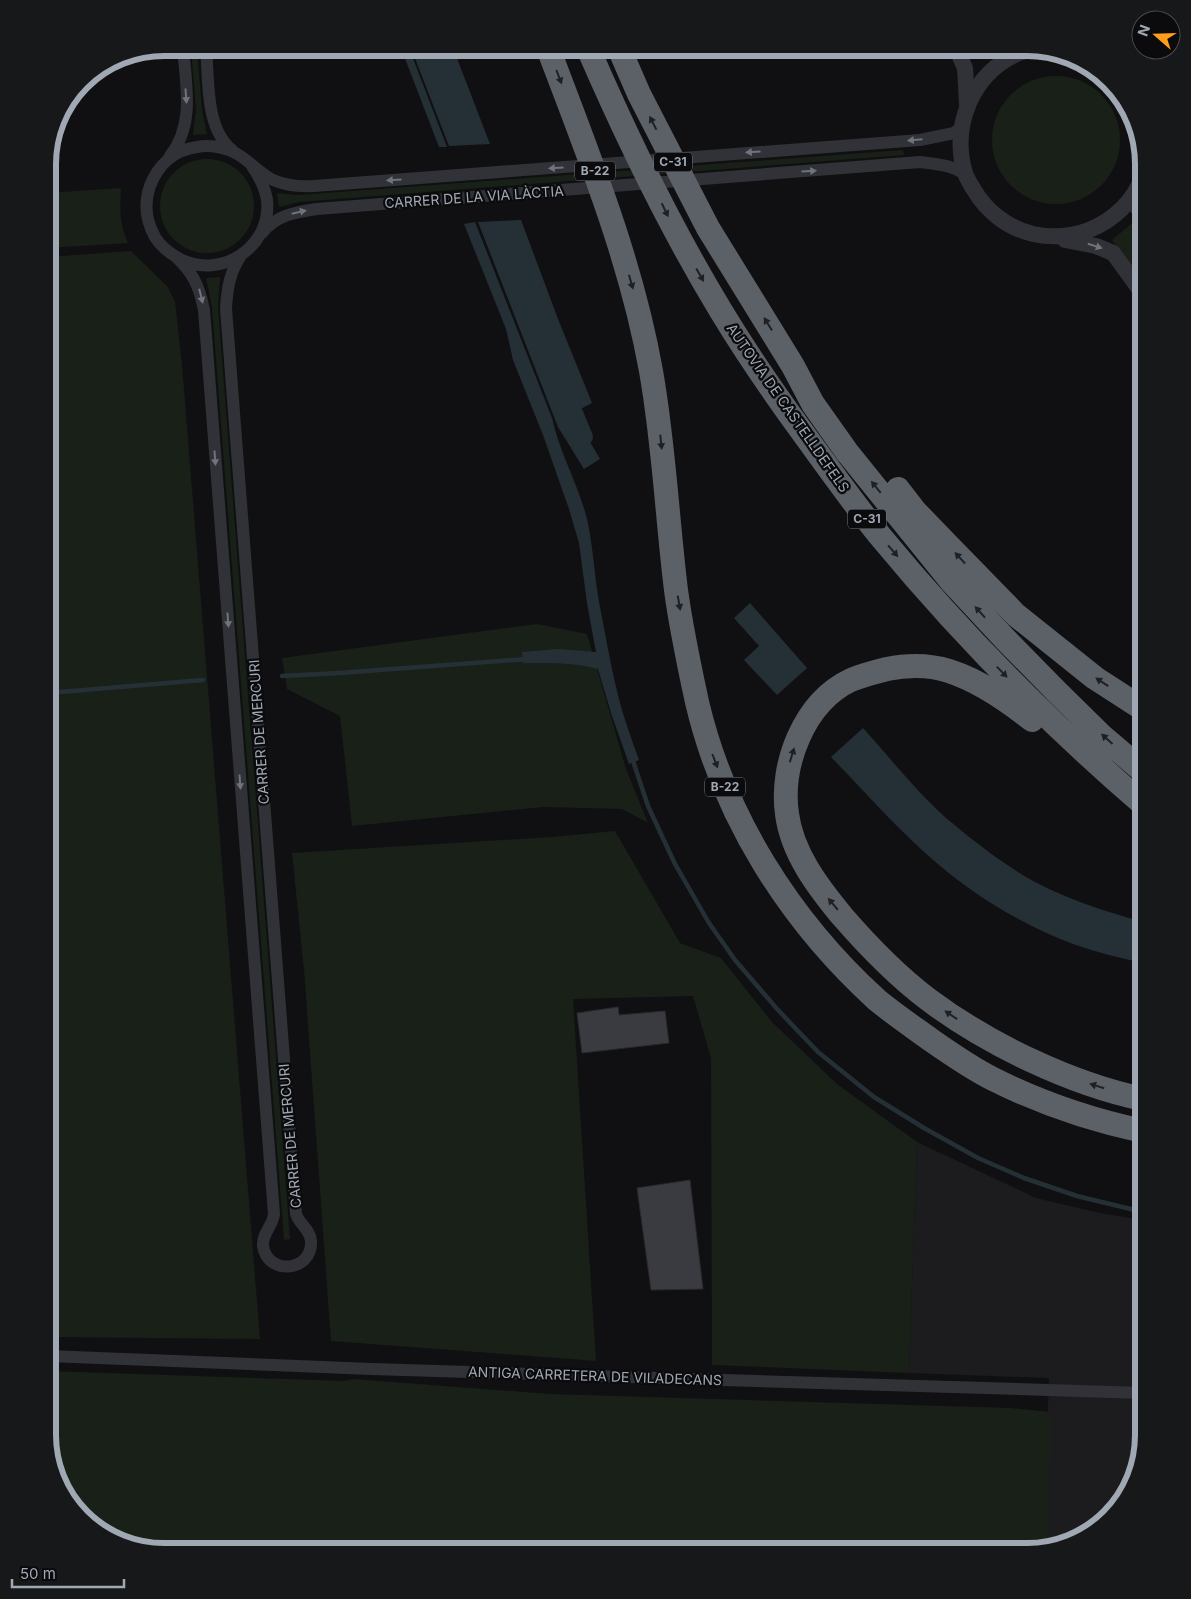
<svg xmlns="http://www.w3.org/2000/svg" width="1191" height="1599" font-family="Inter,sans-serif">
  <rect width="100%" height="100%" fill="#101012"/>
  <!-- built -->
  <path fill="#1c1c1f" d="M917,1142l119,56 64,15 43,7v215l-15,58 -37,39 -48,15 6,-169 -140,-5z"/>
  <!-- green -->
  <path fill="#182018" d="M191,48h6l5,62 5,24 -14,1 3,-25z
    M992 140a64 64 0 1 1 128 0a64 64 0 1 1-128 0Z
    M903,150l1,5 -605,47 -20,5 -2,-14 21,2z
    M160 206a47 47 0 1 1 94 0a47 47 0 1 1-94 0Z
    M121,188c-1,21 -2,35 7,55l-80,5v-55z
    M1137,219l6,8v54l-31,-41z
    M131,251l36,35 8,16 7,62 78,975 -212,-2v-1080z
    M220,277l-2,30 72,932 -6,1 -72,-933 -6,-29z
    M537,624l50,10 39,135 22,54 -26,-14 -79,-2 -191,19 -12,-110 -53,-27 -5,-31z
    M615,831l65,112 41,15 51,64 65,62 80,58 -8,231 -197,-8 -1,-307 -18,-62 -120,3 23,362 -265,-20 -27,-371 -12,-117 260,-16z
    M48,1371l296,10 9,-2 198,15 460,14 39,4v53l-2,80 -21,6h-863l-58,-15 -39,-37 -19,-64z"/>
  <!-- water -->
  <path fill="#253036" d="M401,48h8l38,99h-8z
    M411,48h42l37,96 -41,2z
    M521,220l37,99 34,84 -19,10 27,46 -16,10 -26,-42 -80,-205z
    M475,222l77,196c7,33 25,64 34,97 7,28 8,58 13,87 7,35 13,73 23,108 5,17 11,33 17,50l-10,4 -17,-48 -14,-47c-25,-7 -49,-6 -75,-6l-1,-11 36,-3 38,3 -9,-49 -8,-60 -10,-34 -26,-74 -30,-75 -7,-31 -42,-105z
    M750,603l57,65 -30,27 -33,-35 15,-14 -25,-28z
    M863,728c27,30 53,63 83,90 25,21 52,42 80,59 36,21 78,34 117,45v41c-23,-5 -47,-11 -70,-19 -48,-18 -95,-46 -134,-79 -39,-33 -73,-72 -108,-108z"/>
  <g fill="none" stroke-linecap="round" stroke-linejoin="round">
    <!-- stream -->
    <path stroke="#253036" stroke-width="4.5" d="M282,676l57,-3 189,-14
      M48,693l155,-13
      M632,758l16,48 27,58 34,59 26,37 43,50 40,42 56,45 50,31 54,30 46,20 53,18 66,16"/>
    <!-- canal -->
    <path stroke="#253036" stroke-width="16" d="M566,391l19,46"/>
  </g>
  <!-- building -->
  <path fill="#3a3b40" stroke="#2a2a2e" d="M618,1007l1,8 46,-4 4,32 -87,10 -5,-40z
    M690,1180l13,109 -52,1 -14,-102z"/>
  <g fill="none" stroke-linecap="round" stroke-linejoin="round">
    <!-- minor -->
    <path stroke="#313237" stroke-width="12" d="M206,48c3,32 -1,80 26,102
      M170,156c25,-32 16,-71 13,-108
      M252,166c7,10 13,21 15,34 5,47 -46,80 -87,59 -11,-6 -19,-12 -25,-22 -9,-16 -11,-34 -5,-51 8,-21 24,-36 47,-39 16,-3 36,2 49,13 9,7 17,15 27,20 14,6 27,7 41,6l606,-46 34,-7 7,-6
      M262,233c14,-18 34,-21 55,-24l603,-47c17,2 32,3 46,13
      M175,256c18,17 24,29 29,54l70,904c-1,12 -12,19 -11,32 5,31 50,25 48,-5 -1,-12 -12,-17 -15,-27l-70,-905c1,-21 4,-38 16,-55
      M48,1356l324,13 771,24"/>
    <!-- tertiary -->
    <path stroke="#313237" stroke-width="16" d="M956,48l9,20 2,36
      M1038,49c-6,1 -13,2 -19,4 -47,20 -68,73 -54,120 2,6 6,12 9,17 13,22 34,38 59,44 19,4 38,3 56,-4 25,-10 45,-29 54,-55
      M1130,199l13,15
      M1065,240l31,6 17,7 30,41"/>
    <!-- motorway -->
    <path stroke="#5c6168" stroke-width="24" d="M548,48c40,106 83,211 103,323 13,73 16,146 25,219 5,38 13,75 21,112 27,115 93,219 180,298 17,14 36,27 54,40 20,14 40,28 62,39 48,24 98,41 150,52
      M588,48c39,90 82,179 133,263 26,43 55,85 85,126 24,33 48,67 74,99 80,97 168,186 263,268
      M619,48l20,46 69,134 85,138 20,38 34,48 104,129 54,58 52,53 46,45 40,34
      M898,489l17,22 29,30 72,74 79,63 48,31
      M1032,720c-25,-20 -52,-39 -83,-49 -19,-6 -42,-6 -62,-2 -12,3 -24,6 -36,11 -47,22 -71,85 -64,134 5,39 31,73 55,102 26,30 55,60 87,84 59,44 142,84 214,99"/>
  </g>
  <!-- one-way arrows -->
  <defs><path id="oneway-solid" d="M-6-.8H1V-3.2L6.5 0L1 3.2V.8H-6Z" transform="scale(1.25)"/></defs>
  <g fill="#1f2024">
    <use href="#oneway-solid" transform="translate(559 77) rotate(69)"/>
    <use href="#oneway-solid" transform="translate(653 123) rotate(-117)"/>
    <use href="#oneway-solid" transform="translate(665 210) rotate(64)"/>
    <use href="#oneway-solid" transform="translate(700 275) rotate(60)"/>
    <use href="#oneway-solid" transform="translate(631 282) rotate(74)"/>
    <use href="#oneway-solid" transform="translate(768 324) rotate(-122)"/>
    <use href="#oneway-solid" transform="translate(661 442) rotate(84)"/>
    <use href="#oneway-solid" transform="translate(876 487) rotate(-129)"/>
    <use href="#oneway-solid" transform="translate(893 551) rotate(49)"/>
    <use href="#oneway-solid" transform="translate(960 558) rotate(-133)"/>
    <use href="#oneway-solid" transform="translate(679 603) rotate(80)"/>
    <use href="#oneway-solid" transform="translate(980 612) rotate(-132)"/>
    <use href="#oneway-solid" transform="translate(1002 672) rotate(46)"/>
    <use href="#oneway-solid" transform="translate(1102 682) rotate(-147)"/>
    <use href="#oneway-solid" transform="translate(1107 739) rotate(-138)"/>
    <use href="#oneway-solid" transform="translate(792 755) rotate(-73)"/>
    <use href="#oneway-solid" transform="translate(715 761) rotate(69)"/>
    <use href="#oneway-solid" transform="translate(833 904) rotate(-130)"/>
    <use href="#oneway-solid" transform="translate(951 1015) rotate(-146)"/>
    <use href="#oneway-solid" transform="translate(1097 1086) rotate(-163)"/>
  </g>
  <g fill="#6e737c">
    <use href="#oneway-solid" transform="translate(186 96) rotate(86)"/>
    <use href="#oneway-solid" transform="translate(915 140) rotate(175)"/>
    <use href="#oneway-solid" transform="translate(753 152) rotate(176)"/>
    <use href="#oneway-solid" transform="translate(556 168) rotate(176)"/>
    <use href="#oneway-solid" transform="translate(809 171) rotate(-4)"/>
    <use href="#oneway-solid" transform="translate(394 180) rotate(176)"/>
    <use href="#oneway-solid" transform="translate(299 212) rotate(-13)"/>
    <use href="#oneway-solid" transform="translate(1095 246) rotate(17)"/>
    <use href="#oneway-solid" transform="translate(201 296) rotate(76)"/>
    <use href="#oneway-solid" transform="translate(215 458) rotate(86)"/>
    <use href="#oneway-solid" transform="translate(228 620) rotate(86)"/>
    <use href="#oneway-solid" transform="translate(240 782) rotate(86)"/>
  </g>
  <g text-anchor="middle" stroke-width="4.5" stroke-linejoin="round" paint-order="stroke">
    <!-- shield labels -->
    <g fill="#0b0b0d" stroke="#737982" stroke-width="1">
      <rect x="654" y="152.5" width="38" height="19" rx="4"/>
      <rect x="575" y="161.5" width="40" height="19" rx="4"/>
      <rect x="848" y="509.5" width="38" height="19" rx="4"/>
      <rect x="705" y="777.5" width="40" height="19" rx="4"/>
    </g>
    <g font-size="12" font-weight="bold" fill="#a0a8b4">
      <text x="673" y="166">C-31</text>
      <text x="595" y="175">B-22</text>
      <text x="867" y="523">C-31</text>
      <text x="725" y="791">B-22</text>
    </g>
    <!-- street labels -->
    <g font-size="14" fill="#a0a8b4" stroke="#0b0b0d">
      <text transform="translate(474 197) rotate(-4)" y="5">CARRER DE LA VIA LÀCTIA</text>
      <text transform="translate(788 408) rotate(55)" y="5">AUTOVIA DE CASTELLDEFELS</text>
      <text transform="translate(259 732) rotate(-94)" y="5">CARRER DE MERCURI</text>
      <text transform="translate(290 1136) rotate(-95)" y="5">CARRER DE MERCURI</text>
      <text transform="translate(595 1376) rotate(2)" y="5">ANTIGA CARRETERA DE VILADECANS</text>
    </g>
  </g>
  <!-- crop -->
  <path d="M0 0H1191V1599H0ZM164 56H1027A108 108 0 0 1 1135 164V1435A108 108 0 0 1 1027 1543H164A108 108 0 0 1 56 1435V164A108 108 0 0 1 164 56Z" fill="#17181a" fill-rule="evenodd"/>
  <path fill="none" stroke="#a0a8b4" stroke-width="6" d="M164 56H1027A108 108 0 0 1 1135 164V1435A108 108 0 0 1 1027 1543H164A108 108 0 0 1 56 1435V164A108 108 0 0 1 164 56Z"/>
  <!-- north arrow -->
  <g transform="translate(1156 35) rotate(290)"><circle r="24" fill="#0b0b0d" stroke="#474a50"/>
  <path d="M0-4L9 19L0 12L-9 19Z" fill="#ff9e1b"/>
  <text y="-8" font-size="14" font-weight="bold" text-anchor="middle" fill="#a0a8b4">N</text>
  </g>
  <!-- scale -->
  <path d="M12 1579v8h112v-8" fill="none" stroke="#a0a8b4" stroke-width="2.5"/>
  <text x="20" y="1579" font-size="15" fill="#a0a8b4" stroke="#0b0b0d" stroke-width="4" paint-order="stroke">50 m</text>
</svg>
